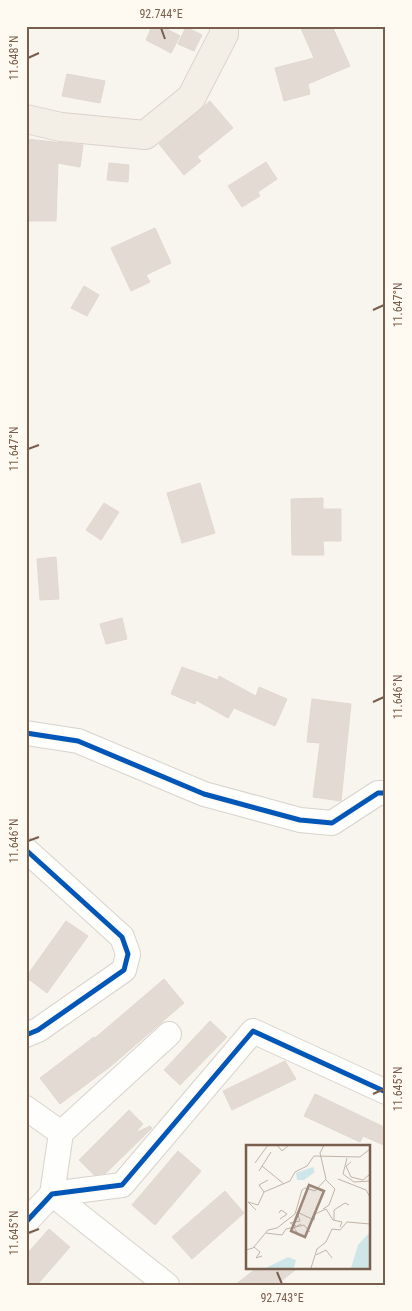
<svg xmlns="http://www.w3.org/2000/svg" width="412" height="1311" font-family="'Roboto Condensed',sans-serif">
  <rect width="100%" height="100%" fill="#f8f5ee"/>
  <!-- building -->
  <path fill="#e3dbd3" stroke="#e1d8d0" d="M152,26h9l19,10 -9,17 -25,-13z
    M300,26h32l18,40 -42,18 2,10 -26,7 -9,-33 39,-10z
    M186,27l16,8 -8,16 -16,-7z
    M67,74l38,7 -5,22 -38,-7z
    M210,101l23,27 -36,29 4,4 -17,14 -25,-31z
    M26,139l57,6 -3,22 -22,-4 -2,58h-30z
    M266,162l11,17 -19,13 2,4 -18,11 -14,-21z
    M109,163l20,2 -1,17 -21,-2z
    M155,228l16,35 -25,12 4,7 -19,9 -20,-43z
    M84,286l15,9 -12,21 -16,-8z
    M200,483l15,50 -33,10 -15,-50z
    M323,498v11h18v32h-18l1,14h-32l-1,-56z
    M104,503l15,9 -18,28 -15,-10z
    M56,557l3,42 -19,1 -3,-41z
    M122,618l5,21 -21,5 -6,-20z
    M182,667l36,13 1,-4 37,20 3,-9 28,12 -12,27 -41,-18 -6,10 -32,-18 -1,4 -24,-10z
    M312,699l39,5 -10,97 -28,-4 7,-54 -13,-1z
    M66,921l22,15 -41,57 -21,-16z
    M164,979l20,24 -73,63 -51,38 -20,-26 54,-41 1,1z
    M210,1021l17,16 -47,48 -16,-15z
    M285,1061l11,18 -64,31 -9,-19z
    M315,1094l71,34v18l-23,-10 -3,6 -56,-26z
    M129,1110l14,14 -8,9 15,-7 2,2 -46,45 -12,2 -15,-15z
    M178,1151l23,20 -46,54 -23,-20z
    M225,1191l19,22 -52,46 -20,-22z
    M49,1229l21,18 -33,38h-11v-30z
    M258,1267h41l-23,18h-41z"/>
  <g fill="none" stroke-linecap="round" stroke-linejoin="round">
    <!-- street casing -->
    <g stroke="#d8d2cc" stroke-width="26">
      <path id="street" d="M26,733l52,8 126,53 96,26 32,3 46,-30h8
        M26,850l96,87 6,17 -4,16 -86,60 -12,5
        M26,1108l35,25
        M26,1222l26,-28 70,-9 131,-154 133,61
        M167,1285l-115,-91 9,-61 108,-99"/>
    </g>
    <!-- primary casing -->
    <g stroke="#dad1cb" stroke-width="30">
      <path id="primary" d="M26,119l35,8 84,8 46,-37 33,-64v-8"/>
    </g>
    <!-- street -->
    <use href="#street" stroke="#fefefc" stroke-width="24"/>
    <!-- primary -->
    <use href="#primary" stroke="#f3efe7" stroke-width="28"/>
    <!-- cycleway casing -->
    <g stroke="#fffaf1" stroke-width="8">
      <path id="cycleway" d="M26,733l52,8 126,53 96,26 32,3 46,-30h8
        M26,850l96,87 6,17 -4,16 -86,60 -12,5
        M26,1222l26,-28 70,-9 131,-154 133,61"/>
    </g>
    <!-- cycleway -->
    <use href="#cycleway" stroke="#0057b8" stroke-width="5"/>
  </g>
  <!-- ticks -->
  <path fill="none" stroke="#785e4d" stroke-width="2" d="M161,28l4,11M28,58l11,-5M373,310l11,-5M28,449l11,-4M373,702l11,-5M28,841l11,-4M373,1094l11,-5M28,1233l11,-4M277,1272l5,12"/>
  <!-- overview -->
  <g transform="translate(246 1145)">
    <rect width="124" height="124" fill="#f8f5ee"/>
    <path d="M67,22l2,5 -11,8h-7l-1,-7zM124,87v36h-19l7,-23zM42,112l8,3 -2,8h-28z" fill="#cfe6e9"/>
    <path fill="none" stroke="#c1b4a9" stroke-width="1" d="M31,0l5,6 7,-6M101,13l-4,16 11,8 16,-1M105,17l-5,4 5,11 12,3 7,-6M9,18l13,-18M16,21l22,18M13,26l12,-19M92,34l28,11 4,7M18,47l-5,-7 9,-5M77,64l6,-4 6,-16 -9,-9M10,65l-8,-8 10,3 6,-13 26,-11 5,-9 12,-6 7,-10 46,1 10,-8M51,67l17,8 1,-6 11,-5 7,11 9,2 -2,5M33,68l2,-3 6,4 -7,5M88,75v-10l11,-7 4,2M50,81l-6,-3 10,-2 -3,-9M20,88l16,2 4,-6 18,-4 6,7M53,90l-5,-7 7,-4M8,102l6,5 -4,6 6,-2M0,105l7,-2 15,-18 9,-2 18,-14 7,-24 3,-2 10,3 11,-12 -6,-26 4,-8M70,110l10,-5 6,8M65,123l6,-19 9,-7 6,-13 8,1 7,-8 23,2"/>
    <path fill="#9c887a" fill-opacity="0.15" stroke="#9c887a" stroke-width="2.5" d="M63,40l15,6 -19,46 -14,-6z"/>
    <rect width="124" height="124" fill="none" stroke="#785e4d" stroke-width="2.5"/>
  </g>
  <!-- border -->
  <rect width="412" height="1311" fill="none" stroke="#fffaf1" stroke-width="55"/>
  <rect x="28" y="28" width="356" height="1256" fill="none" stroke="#785e4d" stroke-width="2"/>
  <g font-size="12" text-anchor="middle" fill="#785e4d">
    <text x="161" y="18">92.744°E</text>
    <text transform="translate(14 58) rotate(-90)" y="4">11.648°N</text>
    <text transform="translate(398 305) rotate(-90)" y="4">11.647°N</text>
    <text transform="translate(14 449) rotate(-90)" y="4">11.647°N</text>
    <text transform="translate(398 697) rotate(-90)" y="4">11.646°N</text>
    <text transform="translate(14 841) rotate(-90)" y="4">11.646°N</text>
    <text transform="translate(398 1089) rotate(-90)" y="4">11.645°N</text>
    <text transform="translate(14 1233) rotate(-90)" y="4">11.645°N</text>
    <text x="282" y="1302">92.743°E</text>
  </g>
</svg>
